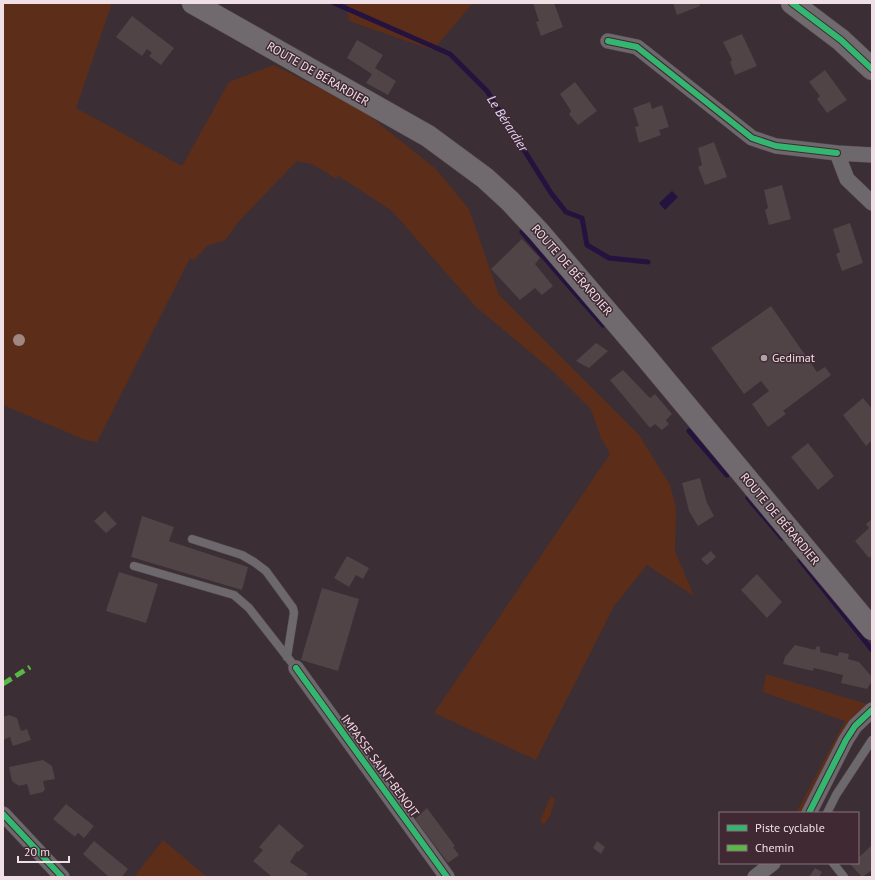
<svg xmlns="http://www.w3.org/2000/svg" width="875" height="880" font-family="'PT Sans',sans-serif">
  <rect width="100%" height="100%" fill="#3b2e34"/>
  <!-- green -->
  <path fill="#5c2e1a" d="M3,3h109l-36,105 106,58 47,-84 45,-17 88,45 74,59 33,40 30,86 140,140 31,50 6,22 -1,44 19,45 -47,-31 -33,41 -78,154 -102,-47 176,-259 -9,-16 -10,-29 -37,-37 -78,-65 -84,-96 -55,-36v4l-25,-15 -15,-3 -57,59 -15,20 -18,6 -13,14 -4,-2 -93,184 -12,-2 -82,-35z
    M347,3h126l-40,47 -84,-29z
    M766,674l101,30 -15,18 -47,91h-9l49,-92 -82,-29z
    M551,796l4,3 -5,17 -6,9 -4,-4z
    M163,840l44,37h-73z"/>
  <!-- water -->
  <path fill="#25133f" d="M672,191l6,6 -13,13 -6,-7z"/>
  <g fill="none" stroke-linecap="round" stroke-linejoin="round">
    <!-- stream -->
    <path stroke="#25133f" stroke-width="5" d="M334,3l116,51 37,37 64,102 15,19 16,6 5,27 22,13 39,4
      M522,232l81,93
      M689,431l38,44
      M748,498l34,40
      M800,560l72,90"/>
  </g>
  <!-- building -->
  <path fill="#504447" d="M533,3h21l9,24 -22,9 -5,-14 3,-1z
    M673,3h26l1,3 -23,9z
    M132,16l42,32 -13,17 -12,-9 3,-3 -5,-4 -5,7 -26,-19z
    M742,34l15,32 -22,9 -5,-13 2,-2 -9,-18z
    M357,40l26,15 -8,13 21,13 -8,14 -22,-12 6,-9 -25,-16z
    M825,70l22,30 -20,13 -10,-14 3,-3 -11,-14z
    M575,82l22,29 -19,14 -9,-11 2,-3 -11,-17z
    M650,102l2,7 10,-4 7,22 -10,3 2,5 -22,8 -4,-16 4,-1 -6,-18z
    M714,142l13,35 -22,8 -7,-18 4,-2 -4,-17z
    M782,185l9,34 -22,6 -4,-15 3,-2 -4,-18z
    M850,223l13,40 -21,8 -6,-17 4,-2 -7,-23z
    M522,239l18,19 -5,6 18,22 -11,9 -7,-7 -15,12 -29,-31z
    M771,306l46,66 8,-5 6,8 -48,36 3,3 -18,13 -16,-23 17,-13 -8,-10 -17,13 -33,-46z
    M596,343l12,8 -19,17 -13,-7z
    M623,370l27,28 5,-4 17,20 -6,6 3,4 -7,6 -7,-6 -5,4 -40,-48z
    M863,398l9,11v31l-6,6 -23,-31z
    M808,443l26,33 -16,14 -27,-33z
    M700,478l7,25 7,13 -16,10 -9,-15 -7,-28z
    M105,511l12,13 -11,9 -12,-12z
    M142,516l32,11 -5,14 79,26 -6,23 -111,-33z
    M872,519v36l-3,3 -14,-17 14,-13 -3,-4z
    M711,551l5,6 -9,8 -6,-6z
    M347,556l22,12 -6,11 -7,-4 -7,12 -15,-9z
    M119,572l39,12 -12,39 -40,-12z
    M757,574l25,28 -15,16 -26,-28z
    M322,588l37,11 -21,72 -37,-11z
    M795,645l20,5 2,-4 3,1v5l18,4 1,-4 10,2 -1,5 11,3 13,15v4l-5,8 -26,-6 2,-8 -29,-7 -1,3 -30,-7 2,-7z
    M9,715l8,3 4,13 6,-2 4,11 -18,6 -3,-9 -7,3v-23z
    M43,760l9,6 3,13 -12,2 2,8 -2,3 -13,3 -3,-11 -8,2 -7,-5 -3,-14z
    M66,804l28,22 -10,12 -6,-5 -3,4 -22,-18z
    M427,808l28,38 -2,1 6,8 -11,8 -33,-44z
    M279,824l25,22 -6,6 -1,-1 -7,11 18,12 -3,3h-33l-19,-16 10,-11 -4,-3z
    M94,841l34,28 -6,8h-13l-26,-23z
    M597,841l8,6 -4,7 -8,-6z
    M871,846l1,27 -1,-2 -9,6 -13,-14h9v-5z
    M815,868l7,4 -3,5h-10z"/>
  <g fill="none" stroke-linecap="round" stroke-linejoin="round">
    <!-- lane casing -->
    <g stroke="#574b50" stroke-width="9">
      <path id="lane" d="M192,539l50,16 12,7 12,9 27,37 1,5 -7,44
        M134,566l100,29 15,13 47,60
        M827,813l9,-18 36,-55
        M833,863l11,14"/>
    </g>
    <!-- street casing -->
    <g stroke="#574b50" stroke-width="16">
      <path id="street" d="M608,41l29,6 115,91 24,8 61,7
        M872,155l-35,-2 10,26 25,24
        M296,668l151,209
        M809,813l37,-73 9,-14 17,-16
        M3,814l59,63
        M755,877l18,-14"/>
    </g>
    <!-- secondary casing -->
    <g stroke="#574b50" stroke-width="23">
      <path id="secondary" d="M193,3l235,133 57,42 25,23 29,31 106,124 227,273
        M792,3l49,37 31,29"/>
    </g>
    <!-- lane -->
    <use href="#lane" stroke="#6c686b" stroke-width="8"/>
    <!-- street -->
    <use href="#street" stroke="#6c686b" stroke-width="15"/>
    <!-- secondary -->
    <use href="#secondary" stroke="#706a6e" stroke-width="22"/>
    <!-- quiet -->
    <path stroke="#58b947" stroke-width="5" stroke-dasharray="10 5" stroke-linecap="butt" d="M3,684l27,-17"/>
    <!-- cycleway casing -->
    <g stroke="#402933" stroke-width="8">
      <path id="cycleway" d="M792,3l49,37 31,29
        M608,41l29,6 115,91 24,8 61,7
        M296,668l151,209
        M809,813l37,-73 9,-14 17,-16
        M3,814l59,63"/>
    </g>
    <!-- cycleway -->
    <use href="#cycleway" stroke="#33b770" stroke-width="6"/>
  </g>
  <!-- trees -->
  <circle fill="#a18781" cx="19" cy="340" r="6"/>
  <!-- markers -->
  <circle fill="#b1a2a8" stroke="#402933" stroke-width="1.5" cx="764" cy="358" r="4"/>
  <g text-anchor="middle" stroke-width="3" stroke-linejoin="round" paint-order="stroke">
    <!-- street labels -->
    <g font-size="12" fill="#f0e0e6" stroke="#402933">
      <text transform="translate(318 74) rotate(30)" y="4">ROUTE DE BÉRARDIER</text>
      <text transform="translate(572 270) rotate(49)" y="4">ROUTE DE BÉRARDIER</text>
      <text transform="translate(780 519) rotate(50)" y="4">ROUTE DE BÉRARDIER</text>
      <text transform="translate(380 766) rotate(54)" y="4">IMPASSE SAINT-BENOIT</text>
    </g>
    <!-- poi labels -->
    <g font-size="12" fill="#f0e0e6" stroke="#402933" text-anchor="start">
      <text x="772" y="362">Gedimat</text>
    </g>
    <!-- water labels -->
    <g font-size="13" font-style="italic" fill="#e3dafb" stroke="#402933">
      <text transform="translate(508 123) rotate(57)" y="5">Le Bérardier</text>
    </g>
  </g>
  <!-- border -->
  <rect width="875" height="880" fill="none" stroke="#f0e0e6" stroke-width="8"/>
  <!-- legend -->
  <rect x="719" y="812" width="140" height="52" fill="#402933" stroke="#86727b"/>
  <rect x="727" y="825" width="20" height="6" fill="#33b770" stroke="#86727b"/>
  <text x="755" y="832" font-size="12" fill="#f0e0e6">Piste cyclable</text>
  <rect x="727" y="845" width="20" height="6" fill="#58b947" stroke="#86727b"/>
  <text x="755" y="852" font-size="12" fill="#f0e0e6">Chemin</text>
  <!-- scale -->
  <path d="M18 856v6h51v-6" fill="none" stroke="#f0e0e6" stroke-width="2"/>
  <text x="24" y="856" font-size="12" fill="#f0e0e6" stroke="#402933" stroke-width="3" paint-order="stroke">20 m</text>
</svg>
